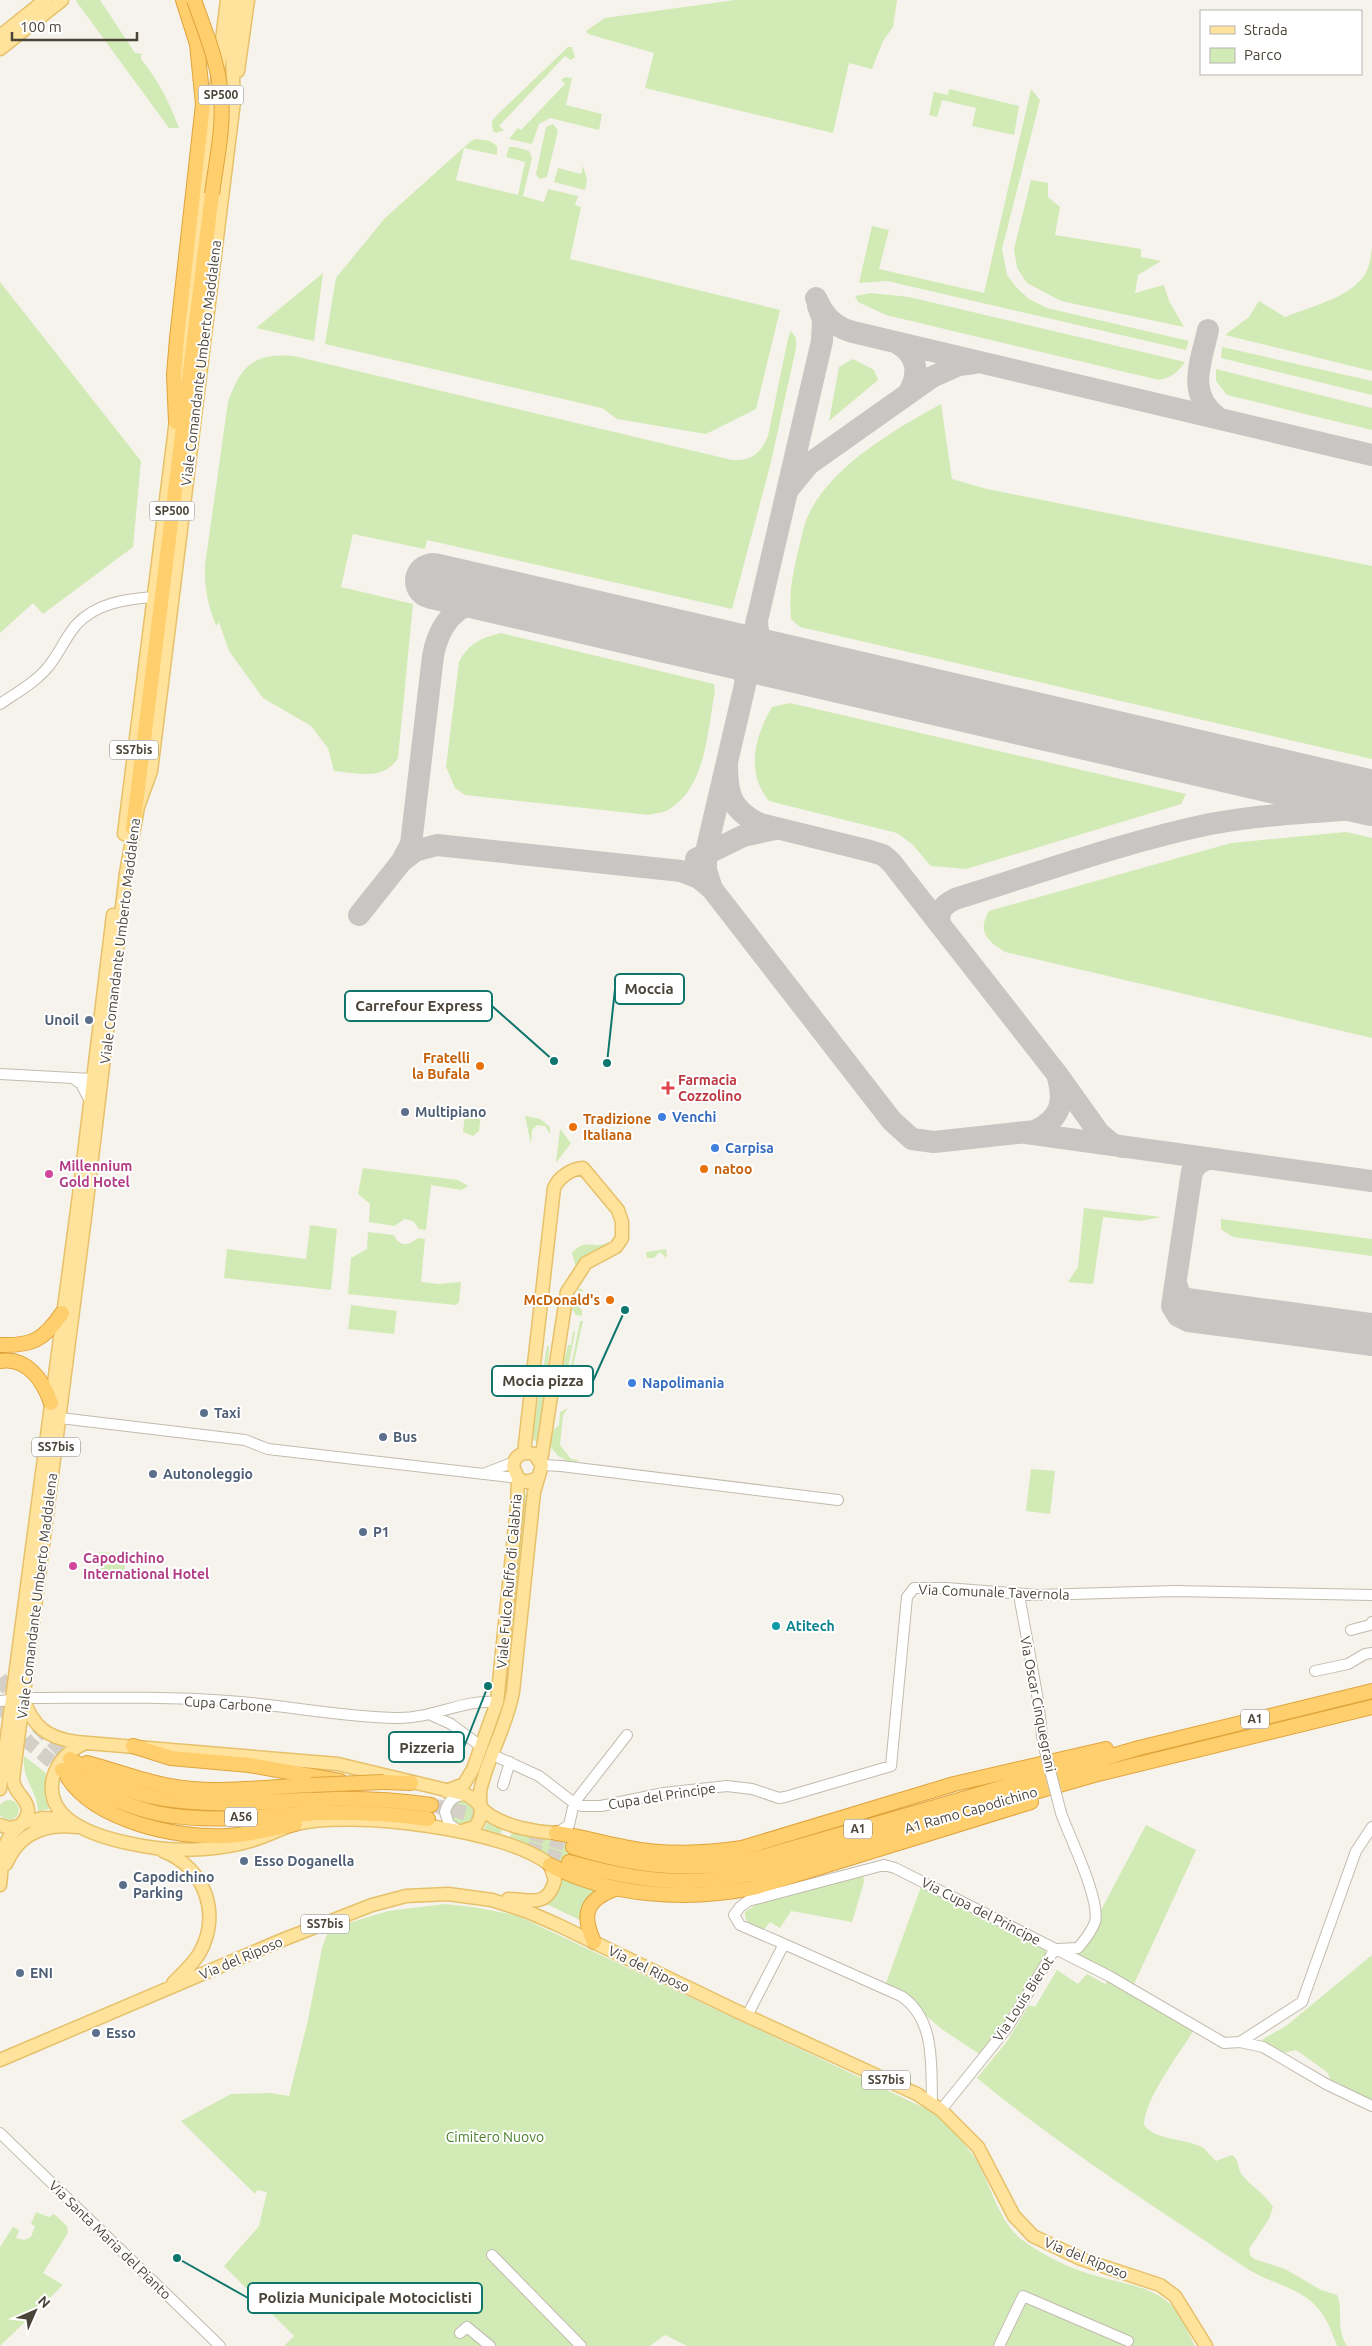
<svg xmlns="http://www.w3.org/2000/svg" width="1372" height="2346" font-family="Ubuntu,sans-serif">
  <rect width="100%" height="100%" fill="#f6f3ec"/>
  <!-- green -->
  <path fill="#d2eab5" d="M77,0h23l35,53 9,1 -3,1v4c17,21 28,42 38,69h-10l-93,-127z
    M735,0h162l-4,27 -10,14 -11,28 -23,-6 -16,70 -188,-45 9,-35 -66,-19 -2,-3 19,-13z
    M568,47h4l3,10 -4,3 -6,-4 -66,70 5,4 -8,3 -3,-2 -1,-10 6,-7z
    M565,77l7,1 -6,27 36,9 -3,16 -49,-12 -11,6 -7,20 -23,-5 9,-11 3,2 44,-46 -4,-4z
    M949,89l70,17 -5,29 -42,-9 4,-18 -34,-8 -5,17 -8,-2 5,-23 14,3z
    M1031,89l9,11 -38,149 5,26 10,13 12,11 18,9 142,33 -3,9 -299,-69 -28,2 13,-57 17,4 -10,39 105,24z
    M553,124l5,6 -11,47 -8,2 -3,-5 10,-47z
    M476,139l14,2 7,5v9l-33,-7 -8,32 62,15 7,-33 -19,-5 3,-10h6l14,4 3,7 -9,38 21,6 4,-13 30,7 -3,9 6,2 -11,52 210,51 -24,99 -50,25 -89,-15 -15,-11 -277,-64 11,-66 49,-60 86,-77z
    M583,166l4,13 -2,11 -31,-8 4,-14 23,6z
    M1031,180l17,3v14l12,10 -5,28 86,14v8l20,4 -23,14 -3,18 29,-8 5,16 15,26 -123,-26 -34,-18 -10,-15 -3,-19z
    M1372,248v123l-147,-36 24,-18 10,-16 26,16c26,-11 72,-20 83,-49 2,-6 3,-13 4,-20z
    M323,273l-9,68 -58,-13z
    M0,282l141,179 -8,86 -90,67 -10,-11 -33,30z
    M871,293l38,4 276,65c-8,11 -13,15 -26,18l-273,-65 -28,-13 -3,-6z
    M791,331l5,7v10l-25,114 -39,147 -305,-69 -2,9 -72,-15 -12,53 72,17 -15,154c-14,23 -41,15 -64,13l-6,-23 -17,-22 -48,-28 -34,-47 -10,-29 -3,4c-8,-21 -12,-39 -11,-61l23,-163c13,-37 25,-49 66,-46l438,104c20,1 28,-6 36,-24l20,-98z
    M1222,347l150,34v14l-151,-37z
    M853,359l21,11 4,10 -49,41 10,-54z
    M1216,369l156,39v22l-145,-35 -11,-14z
    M941,404l11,75 35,10 385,77v193l-572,-132 -9,-8c-2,-29 1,-40 7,-68 3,-10 5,-23 9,-33 22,-51 87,-88 134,-114z
    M501,633l213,51 1,7c-8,40 -8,96 -47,119 -5,3 -13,3 -19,5l-184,-20 -10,-7 -9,-21 13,-105c10,-19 22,-24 42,-29z
    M790,703l396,91 -5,10 -215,65 -35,-3 -19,-22 -15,-11 -128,-32c-24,-29 -14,-65 3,-94z
    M1346,832l26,6v200l-367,-86c-18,-11 -28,-20 -16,-41l242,-68z
    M481,1113l-2,18 -6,5 -10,-4 2,-18z
    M525,1116l15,3 10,8v7l-5,-8 -8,-1 -5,5 -1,14z
    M560,1129l11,14 -15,20z
    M363,1168l95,12 10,6 -7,4 -30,-5 -5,45 -7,-1 -6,-8 -9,-2 -9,7 -26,-4 1,-18 -12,-10z
    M1084,1208l77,9 -21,4 -37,-4 -10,67 -25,-2 10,-15z
    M1221,1219l151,20v17l-139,-19 -12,-8z
    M310,1225l27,4 -6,61 -107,-12 3,-29 79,10z
    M368,1232l26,3c5,12 15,11 24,3l7,1 -4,43 18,2 22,-2 -2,20 -3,3 -108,-11 3,-36 16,-9z
    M610,1242l1,2 -35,24 -4,-15c13,-16 22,-3 38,-11z
    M666,1249l1,7 -3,3 1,-3 -6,-4 -5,6h-7l-1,-6z
    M579,1288l4,2 -4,17 3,3v6l-6,-1 -4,-6z
    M351,1305l46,6 -3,23 -46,-5z
    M580,1321h3l-14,64 5,7 -12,6 -3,-8 9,-8z
    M573,1331l2,1 -9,48 -9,8 11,-43h3z
    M547,1346h2c-1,32 -5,63 -11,95l-2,1 -4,-4z
    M568,1408l-5,7 -3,30 11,14 8,1 -3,2 -13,-1 1,-3 -5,-1 -9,-11 2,-15 7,-6 1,-13z
    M1031,1469l24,2 -5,43 -24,-3z
    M521,1494h5v9l-22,204 -19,52 -3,-1 21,-60 20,-196z
    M99,1552l25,2 1,21 -25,-2z
    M24,1756l22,17 -1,19 4,17 -11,2c-1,-22 -16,-29 -14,-55z
    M-1 1810a10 10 0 1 1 20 0a10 10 0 1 1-20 0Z
    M451 1813a12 12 0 1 1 24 0a12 12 0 1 1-24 0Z
    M488,1821l15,6 -4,11 -15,-8z
    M1146,1825l50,25 -62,134 -53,-26 -2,-4 9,-12 11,-28z
    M513,1831l69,9c-11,9 -15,12 -13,27 -14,-4 -14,-9 -24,-13 -11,-5 -30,-7 -36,-16z
    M863,1873l1,9 -12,40 -61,-11 -11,17 -10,-6 -6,8c-9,-4 -20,-6 -19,-18l10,-7z
    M560,1877l37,13 -15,31 -38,-18z
    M922,1884l127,64 -45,75 -23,32 -38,-25 -23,-19 -11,-15 -24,-10z
    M445,1904l28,3 43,8 417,197c15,15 32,30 43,48 15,25 22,60 45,79 17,13 40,25 60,32 27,11 72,13 91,35 10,11 16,27 23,40h-508l-22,-11 -15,11h-366l10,-10 -70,-70 35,-40 8,-34 -10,-2 -2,4 -74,-73 50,-27 39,-1 19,3 19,-76 14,-72 7,-19 59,-18z
    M1372,1955v147l-35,-8 -10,-22 -31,-22 -26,6 -14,-6 7,-11 23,-13z
    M1057,1970l21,14 9,-10 18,10 4,-5 85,51c-15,24 -49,68 -50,95 13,16 40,13 58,22 5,3 9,10 14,14l16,-6c8,5 5,14 10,20 10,12 23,19 31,32l-4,12 -20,30 1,6 4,4 31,10 36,21 16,5c7,15 -2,31 10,51h-10c-6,-16 -11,-31 -24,-43 -19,-17 -46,-21 -67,-35 -91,-61 -184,-120 -269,-190l31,-38 21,-35 6,2z
    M36,2212l13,5 5,-3 13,12 1,7 -25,40 20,12 -63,61v-99l13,-20 6,3 -3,8 8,2 7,-3 4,-11 -4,-2z"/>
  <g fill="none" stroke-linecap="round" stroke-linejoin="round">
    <!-- taxiway -->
    <path stroke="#c8c6c3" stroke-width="22" d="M816,298c8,18 18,29 37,34l519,123
      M1208,330c-7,33 -22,63 9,87
      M897,343c21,12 23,31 11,51
      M790,487l19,-23 123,-87 27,-12 15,-2
      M757,619c0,35 19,39 48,48
      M717,647c17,1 31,1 38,-18l67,-288 1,-21 -5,-14
      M727,763c0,32 4,47 33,61l110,27 13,4 8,7 166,212 42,59 13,11 10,3
      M696,859l47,-23 32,-7
      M402,861l13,-10 22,-6 244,26 18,7 13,11 180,232 20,18 22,3 101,-11c27,-13 30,-30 22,-57
      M712,889l-6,-19v-18l39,-167c2,-24 -5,-30 -28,-38
      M359,915l43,-54 9,-17 22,-188c9,-48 41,-63 86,-55
      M941,926c-5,-14 2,-21 14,-27 84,-26 169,-57 255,-75 53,-10 108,-12 162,-16
      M1026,1133l346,48
      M1208,1159l-9,4 -7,8 -20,135 6,10 10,5 184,24
      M1176,1284l4,11 7,4 185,25"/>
    <!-- runway -->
    <path stroke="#c8c6c3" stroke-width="56" d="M433,581l939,217"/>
    <!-- highway-tunnel -->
    <path stroke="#d4d0c8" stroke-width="14" stroke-dasharray="14 7" stroke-linecap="butt" d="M0,1678l18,26
      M0,1705l29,38 33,27
      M37,1726l33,33
      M431,1805l61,14
      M531,1833l42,14
      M527,1848l42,14"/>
    <!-- minor casing -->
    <g stroke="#c2bbae" stroke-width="12">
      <path id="minor" d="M0,704c16,-11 36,-22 48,-37 11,-13 17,-29 28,-42 20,-22 50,-26 77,-28
        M0,1074l92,5
        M73,1078l8,6 8,15
        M60,1418l185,22 23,9 250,29
        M542,1465l19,1 277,34
        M486,1473l28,-11
        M1019,1595l19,105 5,43
        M1351,1630l19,-5 2,-3
        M1315,1671l33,-7 17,-10 7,-1
        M24,1698c67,0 136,-2 204,3 57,4 112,16 169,17 35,1 66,-19 100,-16
        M0,1701l10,-1
        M431,1715l20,9 31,23
        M493,1755l46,21 35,27 8,3h19l63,-13 63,-7 25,3 27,9 6,-1 106,-31 16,-169 7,-9h32l91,7 138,-4 197,4
        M503,1785l7,-23
        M459,1831l-10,-7 -4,-12c3,-11 9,-17 21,-17
        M557,1833l12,-8 5,-22 53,-68
        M784,1944l117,52c35,23 30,71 31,108
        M747,2016l37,-72 -44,-19 -6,-10 6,-8 8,-6 136,-36 11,3 214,108 115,67 16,-1 23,5 63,37 46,22
        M1240,2042l62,-40 54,-151 16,-24
        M941,2110l66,-82 46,-76 4,-3 21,-1c6,-7 14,-17 17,-26 6,-22 -26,-86 -34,-109
        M0,2133l220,213
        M492,2255l89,91
        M460,2333l7,-6 23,19
        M999,2346l24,-50 105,45"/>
    </g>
    <!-- major casing -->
    <g stroke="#e6c16a" stroke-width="15">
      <path id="major" d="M0,36l45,-36
        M0,49l62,-49
        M238,71l10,-71
        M179,390l48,-390
        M124,834l53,-422
        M524,1453l30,-265c5,-11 17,-19 29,-20l35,42 4,12v16l-6,9 -30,16 -19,29 -26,169
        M24,1700c9,27 24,38 52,42l262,22 129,31c11,5 14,15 24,21 18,11 44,16 65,17
        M85,1743c-16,8 -27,17 -32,35 -12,51 68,65 103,70 27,4 68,1 94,-7 16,-4 31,-13 46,-17 55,-14 210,5 254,41l5,15c-8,29 -25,19 -47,19
        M0,1789l79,-594 34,-280
        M446,1791l18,-7 9,-15 24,-67 20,-196 1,-28
        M22,1823l20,-5 25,1
        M0,1825l9,3 9,-2
        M462,1831l13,-4c11,-13 2,-25 6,-40 8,-32 26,-62 32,-95l21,-200 8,-27 -8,-11c-11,-3 -19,1 -21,12l5,12 8,4 12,-4
        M163,1851c42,17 59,63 36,103 -7,11 -17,20 -26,29
        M6,1864c13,-31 39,-41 71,-37
        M0,1885c2,-14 1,-33 8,-46 5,-10 20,-16 20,-29 -1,-13 -14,-16 -15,-31l72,-562 41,-344 12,-66 13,-36 8,-64 75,-606 -2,-47 6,-54
        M0,2060l282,-120 90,-35 34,-9 42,-2 44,6 34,11 30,13 191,92 170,78 24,16 37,37 36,69 19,20 48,23 79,26 15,11 31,50"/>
    </g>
    <!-- highway casing -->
    <g stroke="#e0a43c" stroke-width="16">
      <path id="highway" d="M176,422l-2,-47 3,-37 26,-234 -6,-60 -14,-44
        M133,828l79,-634
        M0,1345c32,1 44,-5 62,-32
        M0,1361c27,-4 43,19 51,42
        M133,1746l38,12 78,7 91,16
        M70,1759c25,15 50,30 79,37 58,13 117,5 176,3 35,-1 71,1 106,6
        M87,1763c27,7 52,17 78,22 47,10 98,2 146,0
        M62,1770c32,21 65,38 104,45 51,8 104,0 156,-2 36,-1 70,1 106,6
        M68,1778c28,43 110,61 159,58 23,-1 46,-8 68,-12
        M384,1782l27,1
        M556,1833c24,3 45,10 68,14 39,8 78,7 118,1l212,-64 152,-35
        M573,1847c61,19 111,25 175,14l391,-113 233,-57
        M569,1862c64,18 116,26 182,12l343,-99 278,-68
        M550,1865c61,32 137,36 203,23l278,-86
        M594,1942c-13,-28 -8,-42 21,-53"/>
    </g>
    <!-- minor -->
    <use href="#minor" stroke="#fff" stroke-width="10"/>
    <!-- major -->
    <use href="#major" stroke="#ffe39c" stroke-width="12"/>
    <!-- highway -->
    <use href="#highway" stroke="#ffcf6e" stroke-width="14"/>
    <!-- minor-bridge casing -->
    <g stroke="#c2bbae" stroke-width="12" stroke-linecap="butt">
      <path id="minor-bridge" d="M1043,1743l18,70"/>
    </g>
    <!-- highway-bridge casing -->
    <g stroke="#e0a43c" stroke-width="16" stroke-linecap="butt">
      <path id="highway-bridge" d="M194,0c11,31 25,64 27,97 3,32 -5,65 -9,97
        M311,1785l73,-3"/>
    </g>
    <!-- minor-bridge -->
    <use href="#minor-bridge" stroke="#fff" stroke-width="10"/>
    <!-- highway-bridge -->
    <use href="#highway-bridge" stroke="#ffcf6e" stroke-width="14"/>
  </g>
  <!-- markers -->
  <g fill="#5c6f8a" stroke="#fff" stroke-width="2">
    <circle cx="89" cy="1020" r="5"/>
    <circle cx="405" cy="1112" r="5"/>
    <circle cx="204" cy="1413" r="5"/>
    <circle cx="383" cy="1437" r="5"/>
    <circle cx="153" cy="1474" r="5"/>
    <circle cx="363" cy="1532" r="5"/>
    <circle cx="244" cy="1861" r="5"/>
    <circle cx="123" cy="1885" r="5"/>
    <circle cx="20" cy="1973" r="5"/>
    <circle cx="96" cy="2033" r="5"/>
  </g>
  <g fill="#e8710a" stroke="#fff" stroke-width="2">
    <circle cx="480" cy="1066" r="5"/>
    <circle cx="573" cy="1127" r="5"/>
    <circle cx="704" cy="1169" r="5"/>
    <circle cx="610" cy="1300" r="5"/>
  </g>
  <path fill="#e0444e" stroke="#fff" stroke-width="2" d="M665.5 1080.5h5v5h5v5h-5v5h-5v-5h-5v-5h5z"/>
  <g fill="#3f7fe0" stroke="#fff" stroke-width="2">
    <circle cx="662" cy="1117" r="5"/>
    <circle cx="715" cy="1148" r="5"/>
    <circle cx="632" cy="1383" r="5"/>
  </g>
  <g fill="#d1479c" stroke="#fff" stroke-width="2">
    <circle cx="49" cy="1174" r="5"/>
    <circle cx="73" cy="1566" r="5"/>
  </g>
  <circle fill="#0f9aa8" stroke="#fff" stroke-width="2" cx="776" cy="1626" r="5"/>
  <g text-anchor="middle" stroke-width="4" stroke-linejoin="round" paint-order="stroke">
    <!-- shield labels -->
    <g fill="#fff" stroke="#817c74" stroke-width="1">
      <rect x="198.5" y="85.5" width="45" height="19" rx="4"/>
      <rect x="149.5" y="501.5" width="45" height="19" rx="4"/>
      <rect x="110" y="740.5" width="48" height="19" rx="4"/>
      <rect x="32" y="1437.5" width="48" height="19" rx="4"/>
      <rect x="1241" y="1709.5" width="28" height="19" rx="4"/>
      <rect x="225" y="1807.5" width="32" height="19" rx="4"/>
      <rect x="844" y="1819.5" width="28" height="19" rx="4"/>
      <rect x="301" y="1914.5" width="48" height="19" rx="4"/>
      <rect x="862" y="2070.5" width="48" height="19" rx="4"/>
    </g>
    <g font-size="12" font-weight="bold" fill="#4b4439">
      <text x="221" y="99">SP500</text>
      <text x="172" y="515">SP500</text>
      <text x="134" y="754">SS7bis</text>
      <text x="56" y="1451">SS7bis</text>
      <text x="1255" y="1723">A1</text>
      <text x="241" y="1821">A56</text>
      <text x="858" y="1833">A1</text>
      <text x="325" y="1928">SS7bis</text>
      <text x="886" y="2084">SS7bis</text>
    </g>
    <!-- street labels -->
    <g font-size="14" fill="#4b4439" stroke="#fff">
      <text transform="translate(201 363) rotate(-83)" y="5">Viale Comandante Umberto Maddalena</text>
      <text transform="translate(120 941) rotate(-83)" y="5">Viale Comandante Umberto Maddalena</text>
      <text transform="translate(509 1581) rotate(-85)" y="5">Viale Fulco Ruffo di Calabria</text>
      <text transform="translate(994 1592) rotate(2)" y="5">Via Comunale Tavernola</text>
      <text transform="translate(37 1596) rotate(-83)" y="5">Viale Comandante Umberto Maddalena</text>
      <text transform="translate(228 1704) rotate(4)" y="5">Cupa Carbone</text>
      <text transform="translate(1038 1704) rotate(79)" y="5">Via Oscar Cinquegrani</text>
      <text transform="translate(662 1796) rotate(-9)" y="5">Cupa del Principe</text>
      <text transform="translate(971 1810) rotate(-16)" y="5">A1 Ramo Capodichino</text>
      <text transform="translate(981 1911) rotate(27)" y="5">Via Cupa del Principe</text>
      <text transform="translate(241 1958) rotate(-23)" y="5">Via del Riposo</text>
      <text transform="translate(649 1969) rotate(26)" y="5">Via del Riposo</text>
      <text transform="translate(1023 1999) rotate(-57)" y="5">Via Louis Bierot</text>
      <text transform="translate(110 2240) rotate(44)" y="5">Via Santa Maria del Pianto</text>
      <text transform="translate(1086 2258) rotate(22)" y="5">Via del Riposo</text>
    </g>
    <!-- service labels -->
    <g font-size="14" font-weight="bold" fill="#4e5e75" stroke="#fff" text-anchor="start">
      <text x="79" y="1025" text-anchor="end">Unoil</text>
      <text x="415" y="1117">Multipiano</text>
      <text x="214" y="1418">Taxi</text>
      <text x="393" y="1442">Bus</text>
      <text x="163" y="1479">Autonoleggio</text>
      <text x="373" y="1537">P1</text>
      <text x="254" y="1866">Esso Doganella</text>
      <text x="133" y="1882">Capodichino<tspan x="133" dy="16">Parking</tspan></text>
      <text x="30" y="1978">ENI</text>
      <text x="106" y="2038">Esso</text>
    </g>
    <!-- food labels -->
    <g font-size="14" font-weight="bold" fill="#c56008" stroke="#fff" text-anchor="end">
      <text x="470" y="1063">Fratelli<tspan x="470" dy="16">la Bufala</tspan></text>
      <text x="583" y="1124" text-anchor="start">Tradizione<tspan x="583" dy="16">Italiana</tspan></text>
      <text x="714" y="1174" text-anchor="start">natoo</text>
      <text x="600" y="1305">McDonald's</text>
    </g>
    <!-- health labels -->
    <g font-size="14" font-weight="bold" fill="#be3a42" stroke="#fff" text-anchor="start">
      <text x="678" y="1085">Farmacia<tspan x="678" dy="16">Cozzolino</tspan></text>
    </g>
    <!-- shop labels -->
    <g font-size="14" font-weight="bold" fill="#366cbe" stroke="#fff" text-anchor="start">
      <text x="672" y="1122">Venchi</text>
      <text x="725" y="1153">Carpisa</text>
      <text x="642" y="1388">Napolimania</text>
    </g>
    <!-- hotel labels -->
    <g font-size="14" font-weight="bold" fill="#b23c85" stroke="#fff" text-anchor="start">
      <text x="59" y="1171">Millennium<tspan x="59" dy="16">Gold Hotel</tspan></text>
      <text x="83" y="1563">Capodichino<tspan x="83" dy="16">International Hotel</tspan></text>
    </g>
    <!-- culture labels -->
    <g font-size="14" font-weight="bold" fill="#0d838f" stroke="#fff" text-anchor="start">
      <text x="786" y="1631">Atitech</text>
    </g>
    <!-- park labels -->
    <g font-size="14" fill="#4a7f2a" stroke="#fff">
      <text x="495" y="2142">Cimitero Nuovo</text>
    </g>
  </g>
  <!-- callouts -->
  <path fill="none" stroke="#0f766e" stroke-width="2" d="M607 1063L615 989M554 1061L492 1006M625 1310L593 1381M488 1686L464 1747M177 2258L248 2298"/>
  <g fill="#0f766e" stroke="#fff" stroke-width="2">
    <circle cx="607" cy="1063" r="5"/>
    <circle cx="554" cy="1061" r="5"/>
    <circle cx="625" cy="1310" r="5"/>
    <circle cx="488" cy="1686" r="5"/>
    <circle cx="177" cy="2258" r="5"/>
  </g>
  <g fill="#fff" stroke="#0f766e" stroke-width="2">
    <rect x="615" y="974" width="69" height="30" rx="5"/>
    <rect x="345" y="991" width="147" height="30" rx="5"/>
    <rect x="492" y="1366" width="101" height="30" rx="5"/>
    <rect x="389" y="1732" width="75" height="30" rx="5"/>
    <rect x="248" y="2283" width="234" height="30" rx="5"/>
  </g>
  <g font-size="15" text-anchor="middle" font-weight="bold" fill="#4b4439">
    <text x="649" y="994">Moccia</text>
    <text x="419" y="1011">Carrefour Express</text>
    <text x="543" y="1386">Mocia pizza</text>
    <text x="427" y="1753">Pizzeria</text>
    <text x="365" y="2303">Polizia Municipale Motociclisti</text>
  </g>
  <!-- legend -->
  <rect x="1200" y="10" width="162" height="65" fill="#ffffff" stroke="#b7b4b0"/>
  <rect x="1210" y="26" width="25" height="8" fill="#ffe39c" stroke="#b7b4b0"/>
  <text x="1244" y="35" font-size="15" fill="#4b4439">Strada</text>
  <rect x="1210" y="48" width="25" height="15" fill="#d2eab5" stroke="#b7b4b0"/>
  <text x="1244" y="60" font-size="15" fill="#4b4439">Parco</text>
  <!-- north arrow -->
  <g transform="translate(35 2311) rotate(45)" stroke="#ffffff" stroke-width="4" paint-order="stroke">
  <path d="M0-4L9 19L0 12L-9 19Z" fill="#4b4439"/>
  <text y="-8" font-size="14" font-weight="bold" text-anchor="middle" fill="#4b4439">N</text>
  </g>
  <!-- scale -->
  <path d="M12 32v8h125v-8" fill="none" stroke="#4b4439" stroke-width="2.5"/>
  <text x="20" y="32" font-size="15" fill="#4b4439" stroke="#ffffff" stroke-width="4" paint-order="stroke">100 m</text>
</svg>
